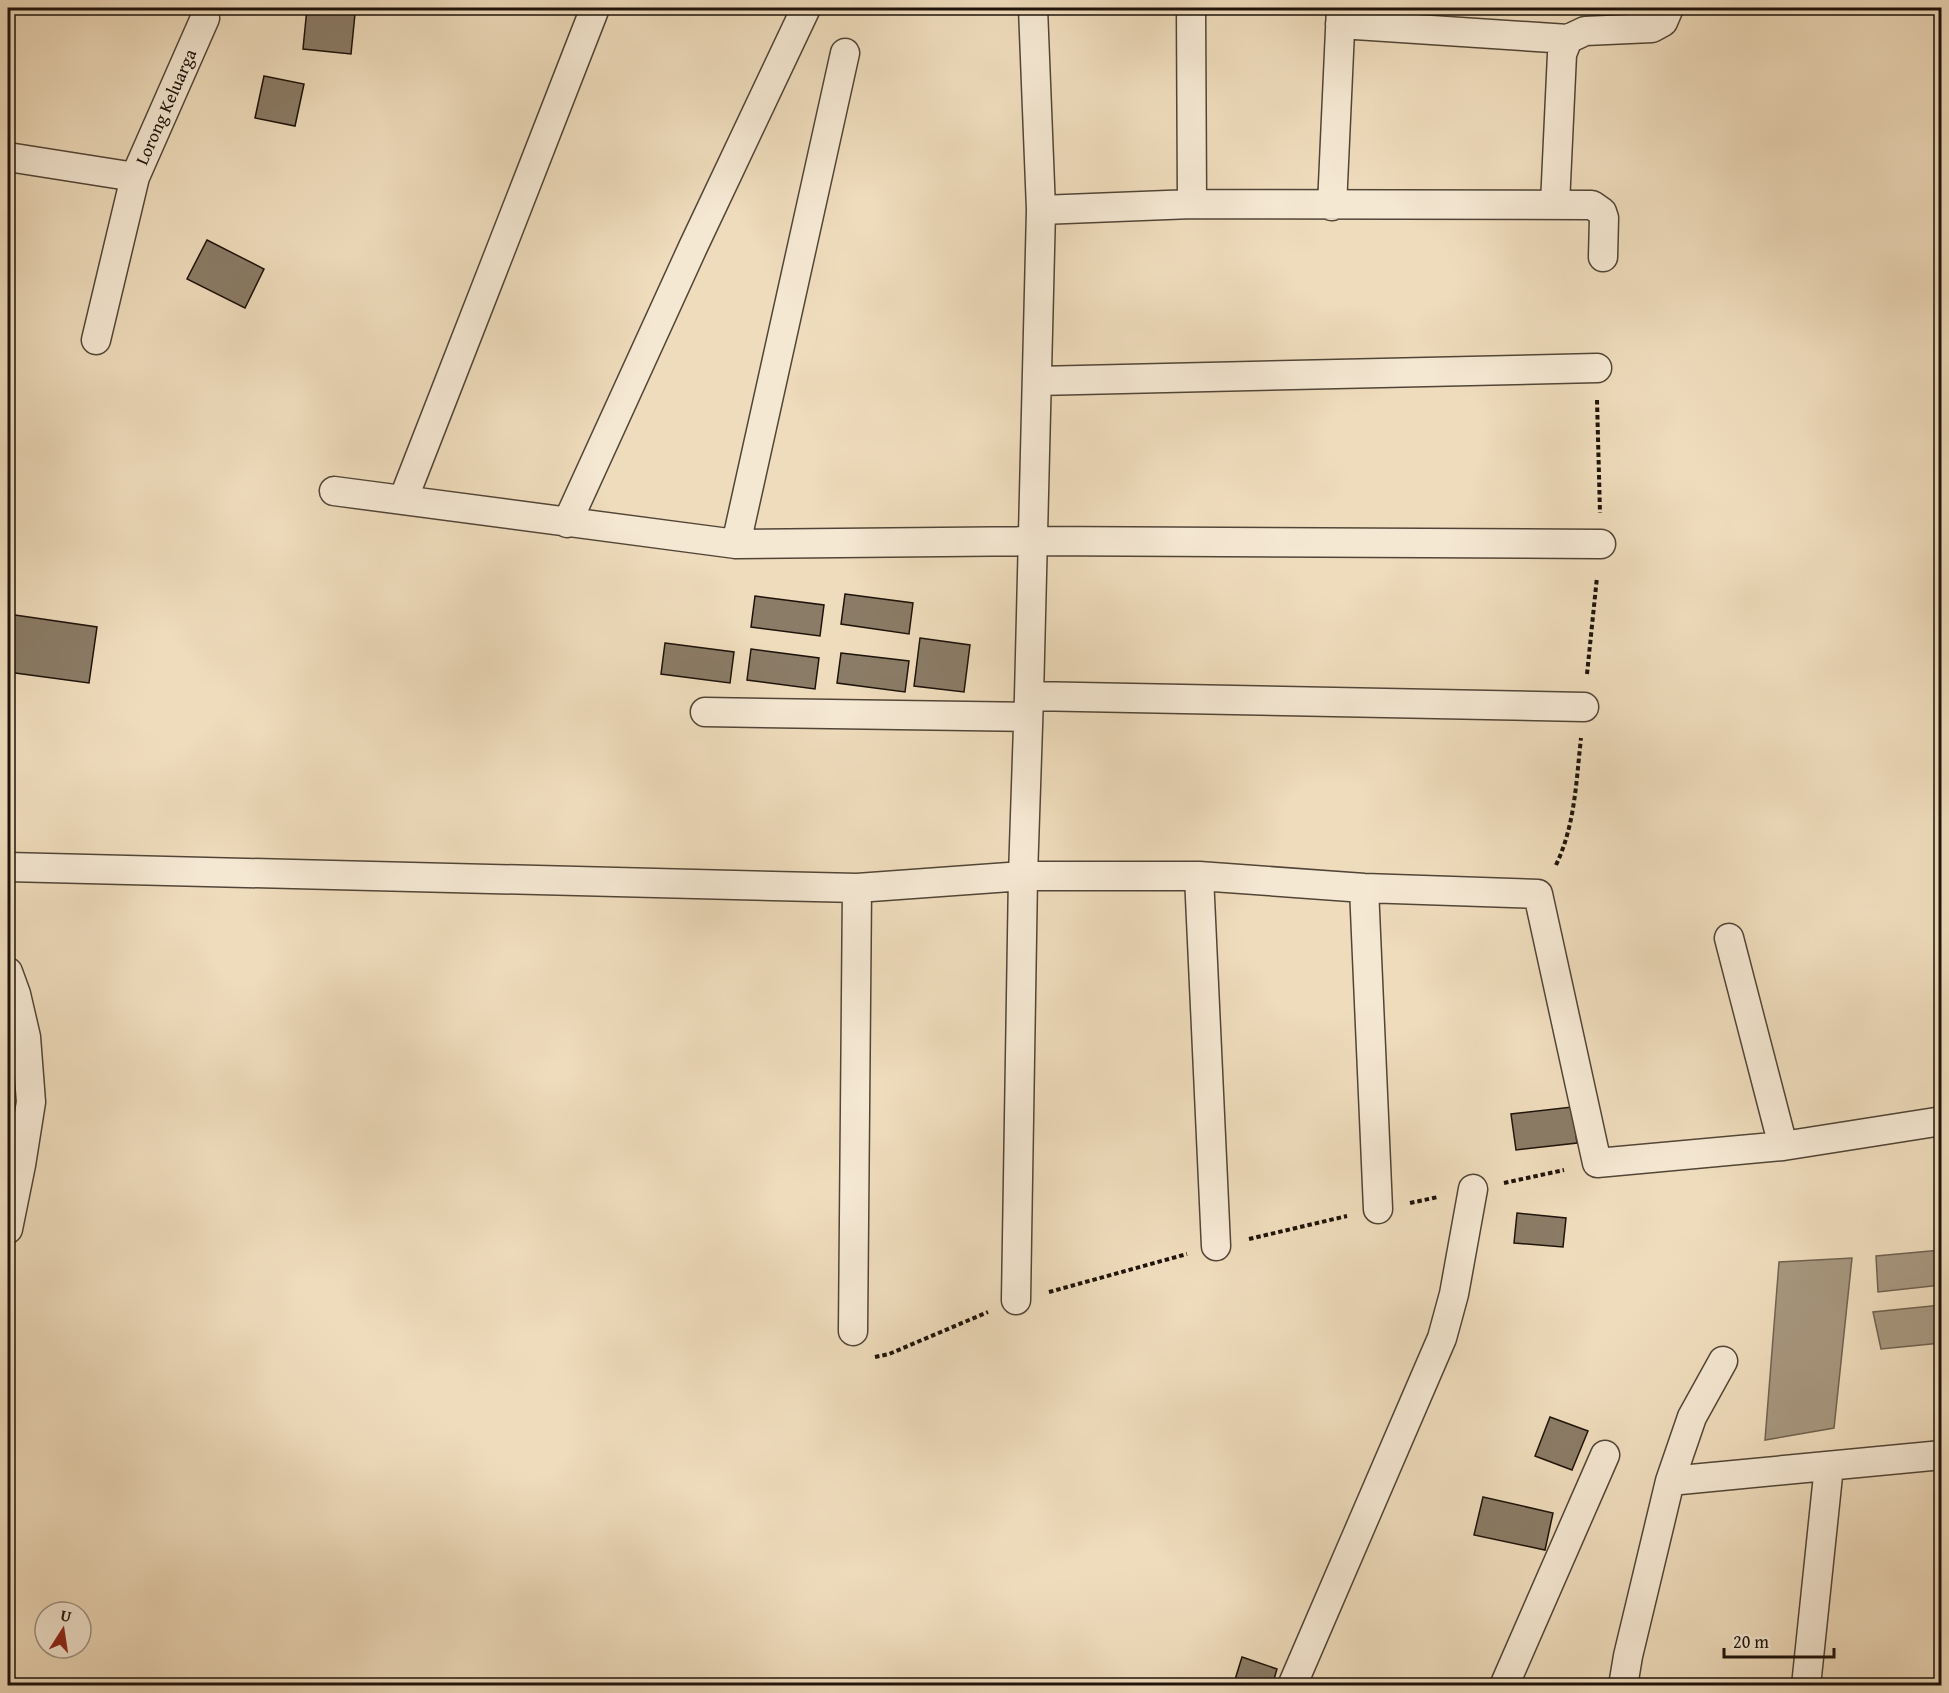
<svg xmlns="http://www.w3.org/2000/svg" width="1949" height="1693" font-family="'Gentium Book Plus',serif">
  <rect width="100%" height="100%" fill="#efdcbc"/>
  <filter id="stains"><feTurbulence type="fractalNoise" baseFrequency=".00333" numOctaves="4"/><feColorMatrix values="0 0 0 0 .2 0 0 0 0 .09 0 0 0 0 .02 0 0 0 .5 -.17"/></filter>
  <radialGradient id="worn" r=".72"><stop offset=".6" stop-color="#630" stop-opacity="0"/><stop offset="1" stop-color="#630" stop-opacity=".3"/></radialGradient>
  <!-- water -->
  <path fill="#a89880" stroke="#716351" stroke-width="1.5" d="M1941,1250v35l-63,7 -2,-36z
    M1852,1258l-18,170 -69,12 14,-178z
    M1941,1305v38l-60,6 -8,-37z"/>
  <!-- building -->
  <path fill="#8b7c67" stroke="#1e130b" stroke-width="1.5" d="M307,8l48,6 -4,40 -48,-5z
    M264,76l40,8 -9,42 -40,-8z
    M207,240l57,29 -19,39 -58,-29z
    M1942,479v40l-7,-1z
    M845,594l68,9 -4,31 -68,-10z
    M755,596l69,9 -4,31 -69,-9z
    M8,614l89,13 -8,56 -81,-11z
    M920,638l50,7 -6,47 -50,-6z
    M665,643l69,9 -4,31 -69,-9z
    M751,649l68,9 -4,31 -68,-9z
    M841,653l68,8 -4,31 -68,-9z
    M1572,1107l5,36 -61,7 -5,-36z
    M1517,1213l49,5 -3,29 -49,-4z
    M1550,1417l38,14 -16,39 -37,-14z
    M1483,1497l70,16 -8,37 -71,-15z
    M1242,1657l35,12 -5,17h-39z"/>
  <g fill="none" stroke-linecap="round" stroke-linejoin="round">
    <!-- minor casing -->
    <g stroke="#524537" stroke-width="31">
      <path id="minor" d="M1191,8l1,196
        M1340,24l228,15
        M8,157l127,20 70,-159
        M1555,204l7,-150 6,-15 17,-8 67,-3 11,-6 6,-14
        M1332,206l9,-198
        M1041,210l151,-6 400,1 10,7 2,6 -1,39
        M96,340l39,-163
        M1037,381l560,-13
        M334,491l402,53 296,-3 569,3
        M403,500l192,-492
        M567,523l126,-276 113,-239
        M736,544l109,-491
        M1029,696l555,11
        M705,712l323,5
        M8,867l849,21 166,-12 6,-180 12,-486 -8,-202
        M1199,876l17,370
        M1364,888l14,321
        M1729,938l54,208
        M8,972l8,22 10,43 5,65 -10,63 -13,64
        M1016,1300l7,-424h176l165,12 174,6 59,269 186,-17 159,-25
        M853,1331l4,-443
        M1670,1481l272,-26
        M1292,1686l150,-348 12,-44 19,-105
        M1504,1686l101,-231
        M1623,1686l5,-30 42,-175 22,-64 31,-56
        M1806,1686l23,-220"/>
    </g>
    <!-- path -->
    <path stroke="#1e130b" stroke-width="4" stroke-dasharray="4.5 3" stroke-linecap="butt" d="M1597,400l3,113
      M1587,674l10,-97
      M1556,865c19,-40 20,-82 25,-127
      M1504,1183l60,-13
      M1410,1203l28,-6
      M1249,1239l98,-23
      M1049,1292l138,-38
      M875,1357l14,-3 99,-42"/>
    <!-- minor -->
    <use href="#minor" stroke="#f5e8d3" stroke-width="28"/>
  </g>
  <g text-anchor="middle" stroke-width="4.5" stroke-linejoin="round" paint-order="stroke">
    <!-- street labels -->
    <g font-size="18" fill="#1e130b" stroke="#f5e8d3">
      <text transform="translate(166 107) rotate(-66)" y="6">Lorong Keluarga</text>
    </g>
  </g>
  <!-- margin -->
  <rect width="1949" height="1693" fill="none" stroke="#efdcbc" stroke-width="30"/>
  <rect x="9" y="9" width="1931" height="1675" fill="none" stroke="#1e130b" stroke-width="3"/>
  <rect x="15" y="15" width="1919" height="1663" fill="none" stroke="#1e130b" stroke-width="1.5"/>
  <!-- north arrow -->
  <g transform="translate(63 1630) rotate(12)"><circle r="28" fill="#f5e8d3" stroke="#9f9383" stroke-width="1.5"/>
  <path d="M0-4.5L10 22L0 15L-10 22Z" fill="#8f2418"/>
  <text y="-9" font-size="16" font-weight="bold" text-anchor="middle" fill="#1e130b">U</text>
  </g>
  <!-- scale -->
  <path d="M1724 1648v9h110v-9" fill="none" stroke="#1e130b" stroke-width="3"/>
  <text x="1733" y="1648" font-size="18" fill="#1e130b" stroke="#f5e8d3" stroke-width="4.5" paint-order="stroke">20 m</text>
  <rect width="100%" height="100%" filter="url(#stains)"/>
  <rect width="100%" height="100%" fill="url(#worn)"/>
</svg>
